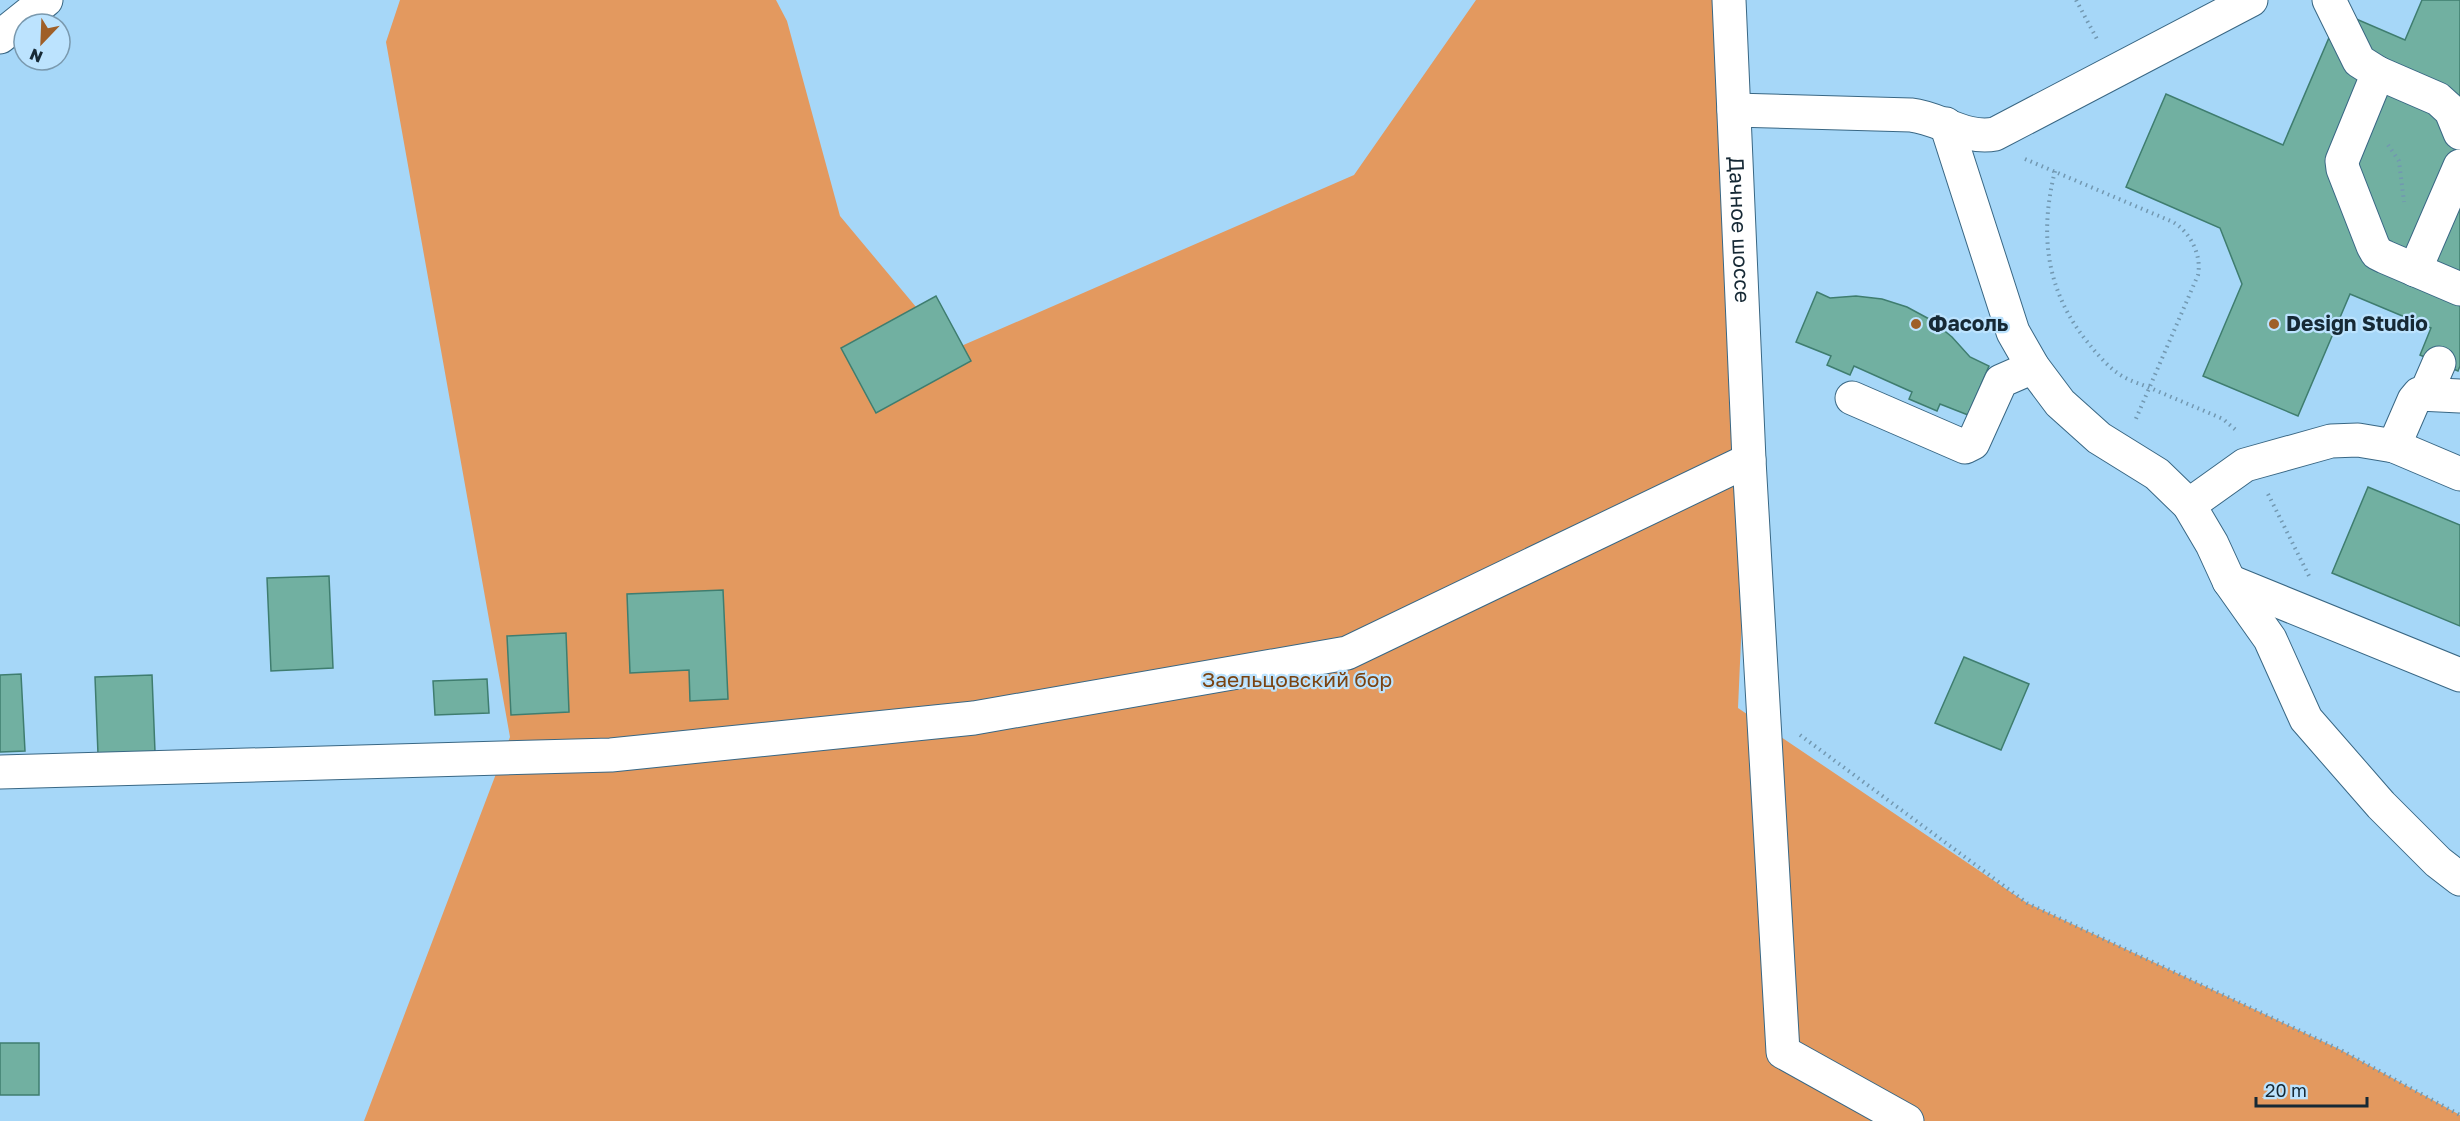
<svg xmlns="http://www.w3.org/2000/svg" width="2460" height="1121" font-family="'Golos Text',sans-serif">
  <rect width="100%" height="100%" fill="#a6d7f8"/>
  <!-- green -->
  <path fill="#e3995f" d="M400,0h376l11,21 53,195 112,134 402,-175 122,-175h253l20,460 -11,248 289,195 312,146 121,66v6h-2096l146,-384 -124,-695z"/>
  <!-- building -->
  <path fill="#71b0a1" stroke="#3f7d6f" stroke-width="1.5" d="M2422,0h38v366l-2,5 -38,-16 11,-27 -81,-34 -52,122 -95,-40 39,-92 -22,-56 -94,-41 40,-93 117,51 57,-133 65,28z
    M1817,292l13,6 26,-2 26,3 25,8 24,13 21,17 18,20 19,9 -21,49 -28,-11 -3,7 -28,-12 3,-7 -58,-26 -4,9 -23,-10 4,-9 -35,-14z
    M936,296l35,65 -95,52 -35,-65z
    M2368,487l92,38v101l-128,-53z
    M329,576l4,92 -62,3 -4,-93z
    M723,590l5,109 -38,2 -1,-31 -59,3 -3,-79z
    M566,633l3,79 -58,3 -4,-79z
    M1964,657l65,27 -28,66 -66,-27z
    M21,674l4,77 -25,1v-77z
    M152,675l3,77 -57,2 -3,-77z
    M487,679l2,34 -54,2 -2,-34z
    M0,1043h39v52h-39z"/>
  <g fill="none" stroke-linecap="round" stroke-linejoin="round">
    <!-- minor casing -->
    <g stroke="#396784" stroke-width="35">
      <g id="minor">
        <path id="s1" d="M1729,0l20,460 34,592 124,69"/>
        <path d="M2329,0l30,61 19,12 -36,88 1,8 30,77 4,7 8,4 75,32"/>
        <path d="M0,37l46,-37"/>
        <path d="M2378,73l60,26 13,12 9,22"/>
        <path d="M1734,110l177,5c29,3 54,25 84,19l256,-134"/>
        <path d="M1946,124l67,208 20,35 27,36 39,35 58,36 32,31 23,39 17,37 41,58 36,80 75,86 57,57 22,17"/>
        <path d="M2415,270l45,-104"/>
        <path d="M2426,393l13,-30"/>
        <path d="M1852,398l113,49 8,-4 28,-62 32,-14"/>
        <path d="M2394,446l20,-46 5,-6 41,2"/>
        <path d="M2189,505l56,-40 86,-24 27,-1 36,6 66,28"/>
        <path d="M2229,581l231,94"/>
        <path d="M0,772l611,-17 363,-37 373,-65 402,-193"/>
      </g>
    </g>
    <!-- path -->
    <path stroke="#7298b1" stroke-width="4" stroke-dasharray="1.5 4.5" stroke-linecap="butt" d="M2076,0l22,41
      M2388,145l11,16 5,41
      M2025,159l148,63c17,10 29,33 25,53l-63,146
      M2055,171c-16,64 -9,121 34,173 9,11 20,24 33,32 10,6 22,9 33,14 23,10 45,19 68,29l14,12
      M2268,494l41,82
      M1800,735l227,168 312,146 121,66"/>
    <!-- minor -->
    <use href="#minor" stroke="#fff" stroke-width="33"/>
  </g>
  <!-- markers -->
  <g fill="#9f5f28" stroke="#bce3fe" stroke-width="2">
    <circle cx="1916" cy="324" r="6"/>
    <circle cx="2274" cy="324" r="6"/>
  </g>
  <g text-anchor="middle" stroke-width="4.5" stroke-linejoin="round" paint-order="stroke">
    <!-- street labels -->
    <g font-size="21" fill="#162935" stroke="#bce3fe">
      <text dy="7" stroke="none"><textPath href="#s1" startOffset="230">Дачное шоссе</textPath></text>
    </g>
    <!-- poi labels -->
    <g font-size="21" font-weight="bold" fill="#162935" stroke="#bce3fe" text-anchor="start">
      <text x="1928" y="331">Фасоль</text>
      <text x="2286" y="331">Design Studio</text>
    </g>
    <!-- park labels -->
    <g font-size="21" fill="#7a4311" stroke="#bce3fe">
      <text x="1297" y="687">Заельцовский бор</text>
    </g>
  </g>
  <!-- north arrow -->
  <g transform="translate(42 42) rotate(203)"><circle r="28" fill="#bce3fe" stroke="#7a99ae" stroke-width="1.5"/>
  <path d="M0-4.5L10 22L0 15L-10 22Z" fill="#9f5f28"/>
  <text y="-9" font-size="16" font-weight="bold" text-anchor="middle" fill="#162935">N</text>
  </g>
  <!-- scale -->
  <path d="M2256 1097v9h111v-9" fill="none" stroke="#162935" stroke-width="3"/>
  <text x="2265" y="1097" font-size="18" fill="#162935" stroke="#bce3fe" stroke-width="4.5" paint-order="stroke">20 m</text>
</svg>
